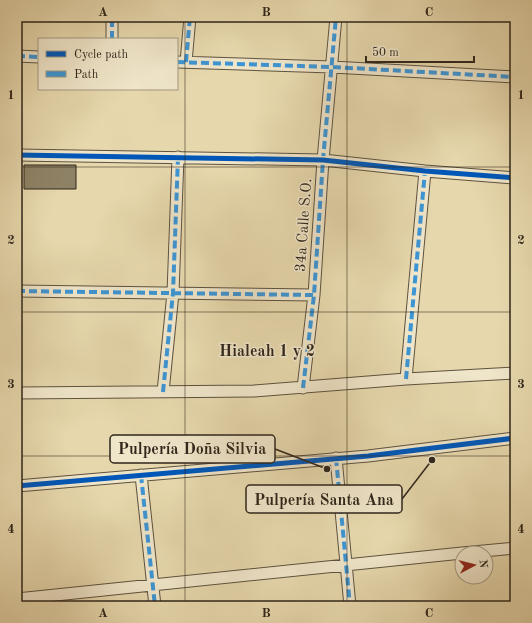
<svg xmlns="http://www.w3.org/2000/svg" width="532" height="623" font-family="'Old Standard TT',serif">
  <rect width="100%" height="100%" fill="#e6d7ac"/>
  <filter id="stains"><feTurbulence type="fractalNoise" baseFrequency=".005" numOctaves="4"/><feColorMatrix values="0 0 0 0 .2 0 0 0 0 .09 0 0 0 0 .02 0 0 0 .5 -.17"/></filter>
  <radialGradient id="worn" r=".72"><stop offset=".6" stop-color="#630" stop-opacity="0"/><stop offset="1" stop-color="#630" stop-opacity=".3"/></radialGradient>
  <!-- building -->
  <path fill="#8e8266" stroke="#2f261b" d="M24,165h52v24h-52z"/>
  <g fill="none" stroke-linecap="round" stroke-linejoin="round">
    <!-- street casing -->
    <g stroke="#5d523f" stroke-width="13">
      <path id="street" d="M112,39v-22
        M17,56l22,1
        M177,62l155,5 183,10
        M186,62l4,-45
        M17,155l306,5 102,11 90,7
        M17,291l297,4
        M406,379l19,-208
        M303,388l11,-93 9,-135 13,-143
        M163,392l10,-99 5,-136
        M17,393l237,-2 152,-12 109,-6
        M336,458l14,148
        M141,475l14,131
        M17,486l351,-30 147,-18
        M462,553l53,-5
        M17,599l445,-46"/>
    </g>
    <!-- street -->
    <use href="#street" stroke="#efe5c9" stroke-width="11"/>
    <!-- quiet -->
    <path stroke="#3d95d4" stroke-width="4" stroke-dasharray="8 4" stroke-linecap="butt" d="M112,39v-22
      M17,56l22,1
      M177,62l155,5 183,10
      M186,62l4,-45
      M17,291l297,4
      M406,379l19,-208
      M303,388l11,-93 9,-135 13,-143
      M163,392l10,-99 5,-136
      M336,458l14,148
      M141,475l14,131"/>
    <!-- cycleway casing -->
    <g stroke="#efe5c9" stroke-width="8">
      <path id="cycleway" d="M17,155l306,5 102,11 90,7
        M17,486l351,-30 147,-18"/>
    </g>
    <!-- cycleway -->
    <use href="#cycleway" stroke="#0057b8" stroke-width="5"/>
  </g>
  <!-- grid -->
  <path fill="none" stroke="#2f261b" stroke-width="1" stroke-opacity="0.55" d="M185,17v589M347,17v589M17,167h498M17,312h498M17,456h498"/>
  <g text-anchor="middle" stroke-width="3" stroke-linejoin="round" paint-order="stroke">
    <!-- street labels -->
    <g font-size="15" fill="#2f261b" stroke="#efe5c9">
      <text transform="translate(303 225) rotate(-86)" y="5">34a Calle S.O.</text>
    </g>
    <!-- neighbourhood labels -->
    <g font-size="16" font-weight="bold" fill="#2f261b" stroke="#efe5c9">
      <text x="267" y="356">Hialeah 1 y 2</text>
    </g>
  </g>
  <!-- callouts -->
  <path fill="none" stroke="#2f261b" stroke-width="1.5" d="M327 469L275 449M432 460L402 499"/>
  <g fill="#2f261b" stroke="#efe5c9" stroke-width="1.5">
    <circle cx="327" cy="469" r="4"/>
    <circle cx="432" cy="460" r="4"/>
  </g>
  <g fill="#efe5c9" stroke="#2f261b" stroke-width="1.5">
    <rect x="110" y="435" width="165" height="28" rx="4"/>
    <rect x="246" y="485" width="156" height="28" rx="4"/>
  </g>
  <g font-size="16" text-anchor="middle" font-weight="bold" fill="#2f261b">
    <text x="192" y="454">Pulpería Doña Silvia</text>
    <text x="324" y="505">Pulpería Santa Ana</text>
  </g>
  <!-- margin -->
  <rect width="532" height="623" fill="none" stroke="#e6d7ac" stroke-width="44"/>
  <!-- legend -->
  <rect x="38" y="38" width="140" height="52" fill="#efe5c9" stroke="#a29983"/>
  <rect x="46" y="51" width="20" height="6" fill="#0057b8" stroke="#a29983"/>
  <text x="74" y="58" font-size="12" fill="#2f261b">Cycle path</text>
  <rect x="46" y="71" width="20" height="6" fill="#3d95d4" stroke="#a29983"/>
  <text x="74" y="78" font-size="12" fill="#2f261b">Path</text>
  <!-- north arrow -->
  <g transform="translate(474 565) rotate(83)"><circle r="19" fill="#efe5c9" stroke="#a29983"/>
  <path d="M0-3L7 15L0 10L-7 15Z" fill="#8f2418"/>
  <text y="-6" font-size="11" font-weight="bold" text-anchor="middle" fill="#2f261b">N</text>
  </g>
  <!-- scale -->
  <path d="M366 56v6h108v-6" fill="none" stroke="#2f261b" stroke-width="2"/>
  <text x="372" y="56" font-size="12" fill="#2f261b" stroke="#efe5c9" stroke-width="3" paint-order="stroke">50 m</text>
  <rect x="22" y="22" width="488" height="579" fill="none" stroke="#2f261b" stroke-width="1.5"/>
  <g font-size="13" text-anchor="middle" font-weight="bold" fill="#2f261b">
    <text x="103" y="16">A</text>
    <text x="266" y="16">B</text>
    <text x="429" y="16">C</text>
    <text x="11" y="99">1</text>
    <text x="521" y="99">1</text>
    <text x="11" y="244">2</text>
    <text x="521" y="244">2</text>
    <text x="11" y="388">3</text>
    <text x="521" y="388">3</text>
    <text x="11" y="533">4</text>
    <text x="521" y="533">4</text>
    <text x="103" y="617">A</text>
    <text x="266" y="617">B</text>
    <text x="429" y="617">C</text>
  </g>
  <rect width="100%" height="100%" filter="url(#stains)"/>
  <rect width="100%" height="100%" fill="url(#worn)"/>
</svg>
